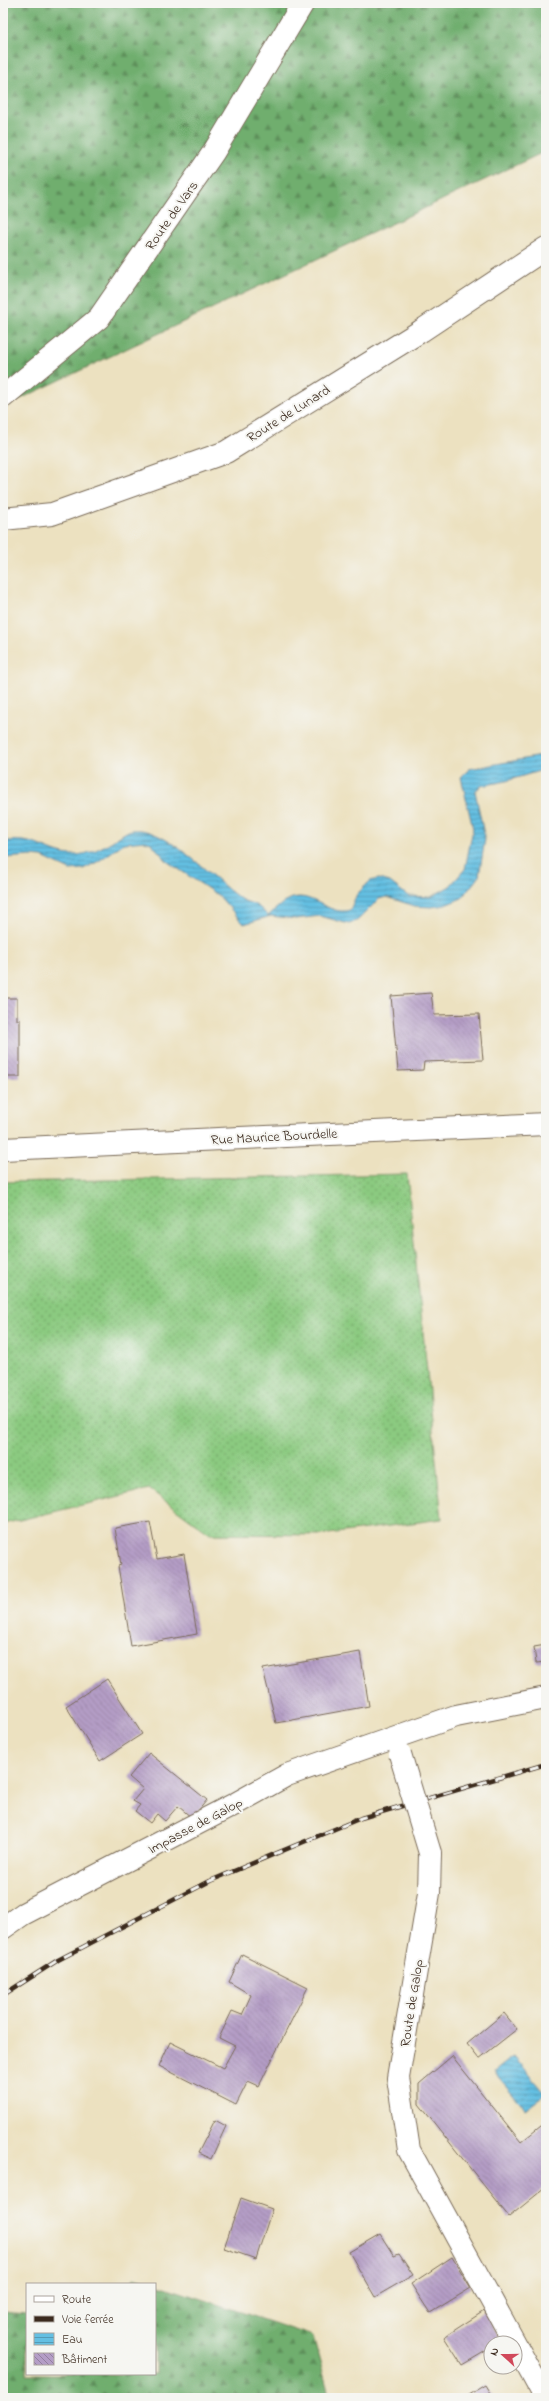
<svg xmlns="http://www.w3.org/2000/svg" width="549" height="2401" font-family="'Indie Flower',sans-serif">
  <defs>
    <pattern id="grass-dots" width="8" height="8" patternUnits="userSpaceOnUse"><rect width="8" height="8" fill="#8bca80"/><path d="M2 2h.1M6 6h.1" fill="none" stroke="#73a468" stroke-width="1.8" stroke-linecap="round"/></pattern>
    <pattern id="forest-firs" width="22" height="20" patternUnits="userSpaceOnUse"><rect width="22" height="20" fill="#70ae6e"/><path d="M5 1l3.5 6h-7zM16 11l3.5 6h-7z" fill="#5d8e5a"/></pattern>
    <pattern id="water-rules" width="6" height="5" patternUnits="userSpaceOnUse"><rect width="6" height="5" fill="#64bfe2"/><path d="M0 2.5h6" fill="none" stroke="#549bb7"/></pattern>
    <pattern id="building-back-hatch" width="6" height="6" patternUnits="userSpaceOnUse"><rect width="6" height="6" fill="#b49dc6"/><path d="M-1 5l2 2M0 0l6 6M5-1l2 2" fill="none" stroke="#9480a0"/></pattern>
  </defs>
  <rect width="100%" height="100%" fill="#f6f6f2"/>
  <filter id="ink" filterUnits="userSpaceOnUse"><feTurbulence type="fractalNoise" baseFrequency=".025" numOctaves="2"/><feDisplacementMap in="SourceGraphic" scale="8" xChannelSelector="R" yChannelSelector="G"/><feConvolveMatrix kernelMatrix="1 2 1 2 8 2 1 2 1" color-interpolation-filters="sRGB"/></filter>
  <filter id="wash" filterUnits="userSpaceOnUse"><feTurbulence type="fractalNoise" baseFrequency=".012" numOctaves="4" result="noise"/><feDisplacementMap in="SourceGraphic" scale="16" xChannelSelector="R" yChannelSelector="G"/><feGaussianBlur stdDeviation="0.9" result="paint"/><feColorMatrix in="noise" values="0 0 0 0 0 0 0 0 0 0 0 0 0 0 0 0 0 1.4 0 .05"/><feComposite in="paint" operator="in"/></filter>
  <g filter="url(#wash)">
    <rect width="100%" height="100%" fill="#ece1c0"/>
    <!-- grass -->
    <path fill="url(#grass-dots)" stroke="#637a4f" d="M407,1174l35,345 -121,16 -111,-1 -61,-45 -146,35v-342z"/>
    <!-- forest -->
    <path fill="url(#forest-firs)" stroke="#566c46" d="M3,3h543v148l-543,256z
      M135,2277l178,59 17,62h-327v-86l24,2v60h128v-90h-24z"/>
    <!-- water -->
    <path fill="url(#water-rules)" stroke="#507480" d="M546,755v14l-40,12 -25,5 -6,5 10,48 -6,37 -17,22 -17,7 -14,2 -16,-1 -29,-9 -7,2 -21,21 -9,4 -29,-8 -24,3 -25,-3 -27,8 -25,-28 -51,-34 -17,-19 -6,-2 -21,2 -25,18 -16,8 -13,1 -28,-13 -11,-1 -28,2v-16c32,-7 45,13 70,13 17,0 30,-8 44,-17 5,-3 11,-8 16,-8 32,-4 79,48 105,67 5,5 13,5 19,9 4,2 8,7 11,10 6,-5 12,-12 20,-16 22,-12 40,17 62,10l7,-16 13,-13 9,-2 11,3 18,14 23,1 19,-11 15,-17 8,-40 -12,-52 8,-8z
      M514,2056l32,38 -20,15 -32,-37z"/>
    <g id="blocks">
      <!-- building -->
      <path fill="url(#building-back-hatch)" d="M431,993l3,22 45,-1 4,46 -59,2 -1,8 -25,1 -7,-75z
        M3,998h14v22h3v57h-17z
        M150,1522l7,37 27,-5 13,80 -66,12 -13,-80 3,-1 -6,-37z
        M546,1645v17l-10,1 -2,-16z
        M360,1652l9,54 -93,17 -13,-54z
        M107,1679l35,55 -42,27 -34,-55z
        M149,1753l58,47 -15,18 -14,-12 -13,15 -8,-7 -7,9 -15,-12 5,-6 -7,-4 10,-12 -14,-12z
        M242,1954l66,33 -49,99 -11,-5 -12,24 -77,-39 11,-24 53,26 12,-22 -16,-8 13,-27 10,4 9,-20 -22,-13z
        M504,2013l13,16 -38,30 -12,-15z
        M452,2056l69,86 25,-20v65l-37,30 -90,-113v-20z
        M215,2120l11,6 -15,33 -13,-6z
        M241,2198l31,11 -16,50 -32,-11z
        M380,2234l14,22 5,-2 14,21 -38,22 -26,-45z
        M452,2257l19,31 -41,25 -19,-29z
        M484,2311l18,31 -11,1v5l-29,17 -18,-28z
        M486,2385l8,13h-30z"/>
    </g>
  </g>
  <g filter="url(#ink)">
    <use href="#blocks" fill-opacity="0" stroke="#796a57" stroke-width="1"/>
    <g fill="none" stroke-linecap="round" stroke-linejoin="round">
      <!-- street casing -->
      <g stroke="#796a57" stroke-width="24">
        <path id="street" d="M3,397l96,-79 114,-165 90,-150
          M3,519l49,-5 174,-62 195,-121 125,-83
          M3,1149l543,-25
          M430,1853l-1,40 -31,185 11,72 136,248
          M3,1928l20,-14 212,-110 52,-29 169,-59 90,-18"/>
      </g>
      <!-- street -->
      <use href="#street" stroke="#fff" stroke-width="22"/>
      <!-- rail casing -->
      <g stroke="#3b2a1e" stroke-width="4.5">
        <path id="rail" d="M3,1995l55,-35 152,-79 151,-63 185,-54"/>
      </g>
      <!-- rail -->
      <use href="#rail" stroke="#f6f6f2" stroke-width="3" stroke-dasharray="9" stroke-linecap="butt"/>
      <!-- street-bridge casing -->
      <g stroke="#796a57" stroke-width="24" stroke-linecap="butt">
        <path id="street-bridge" d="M400,1754l30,99"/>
      </g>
      <!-- street-bridge -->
      <use href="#street-bridge" stroke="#fff" stroke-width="22"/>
    </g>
  </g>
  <g text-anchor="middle" stroke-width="4" stroke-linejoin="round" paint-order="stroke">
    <!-- street labels -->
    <g font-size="14" fill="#3b2a1e" stroke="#f6f6f2">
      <text transform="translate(171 215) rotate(-55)" y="5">Route de Vars</text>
      <text transform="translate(288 413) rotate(-32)" y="5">Route de Lunard</text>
      <text transform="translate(274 1136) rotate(-3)" y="5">Rue Maurice Bourdelle</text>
      <text transform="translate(195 1825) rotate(-28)" y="5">Impasse de Galop</text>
      <text transform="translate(411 2003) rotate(-81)" y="5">Route de Galop</text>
    </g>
  </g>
  <!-- margin -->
  <rect width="549" height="2401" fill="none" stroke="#f6f6f2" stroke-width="16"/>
  <!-- legend -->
  <rect x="26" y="2283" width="130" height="92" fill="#f6f6f2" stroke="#aba49d"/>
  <rect x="34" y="2296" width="20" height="6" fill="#ffffff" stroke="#aba49d"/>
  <text x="62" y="2303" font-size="12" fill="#3b2a1e">Route</text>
  <rect x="34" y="2316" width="20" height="6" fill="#3b2a1e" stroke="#aba49d"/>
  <text x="62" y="2323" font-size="12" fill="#3b2a1e">Voie ferrée</text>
  <rect x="34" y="2333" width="20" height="12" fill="url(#water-rules)" stroke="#aba49d"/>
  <text x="62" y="2343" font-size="12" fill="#3b2a1e">Eau</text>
  <rect x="34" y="2353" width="20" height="12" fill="url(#building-back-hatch)" stroke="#aba49d"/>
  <text x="62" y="2363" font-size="12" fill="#3b2a1e">Bâtiment</text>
  <!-- north arrow -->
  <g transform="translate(503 2355) rotate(291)"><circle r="19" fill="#f6f6f2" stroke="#aba49d"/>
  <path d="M0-3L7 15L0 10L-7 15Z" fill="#d1495b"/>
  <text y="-6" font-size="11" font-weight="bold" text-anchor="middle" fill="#3b2a1e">N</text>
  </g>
</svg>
